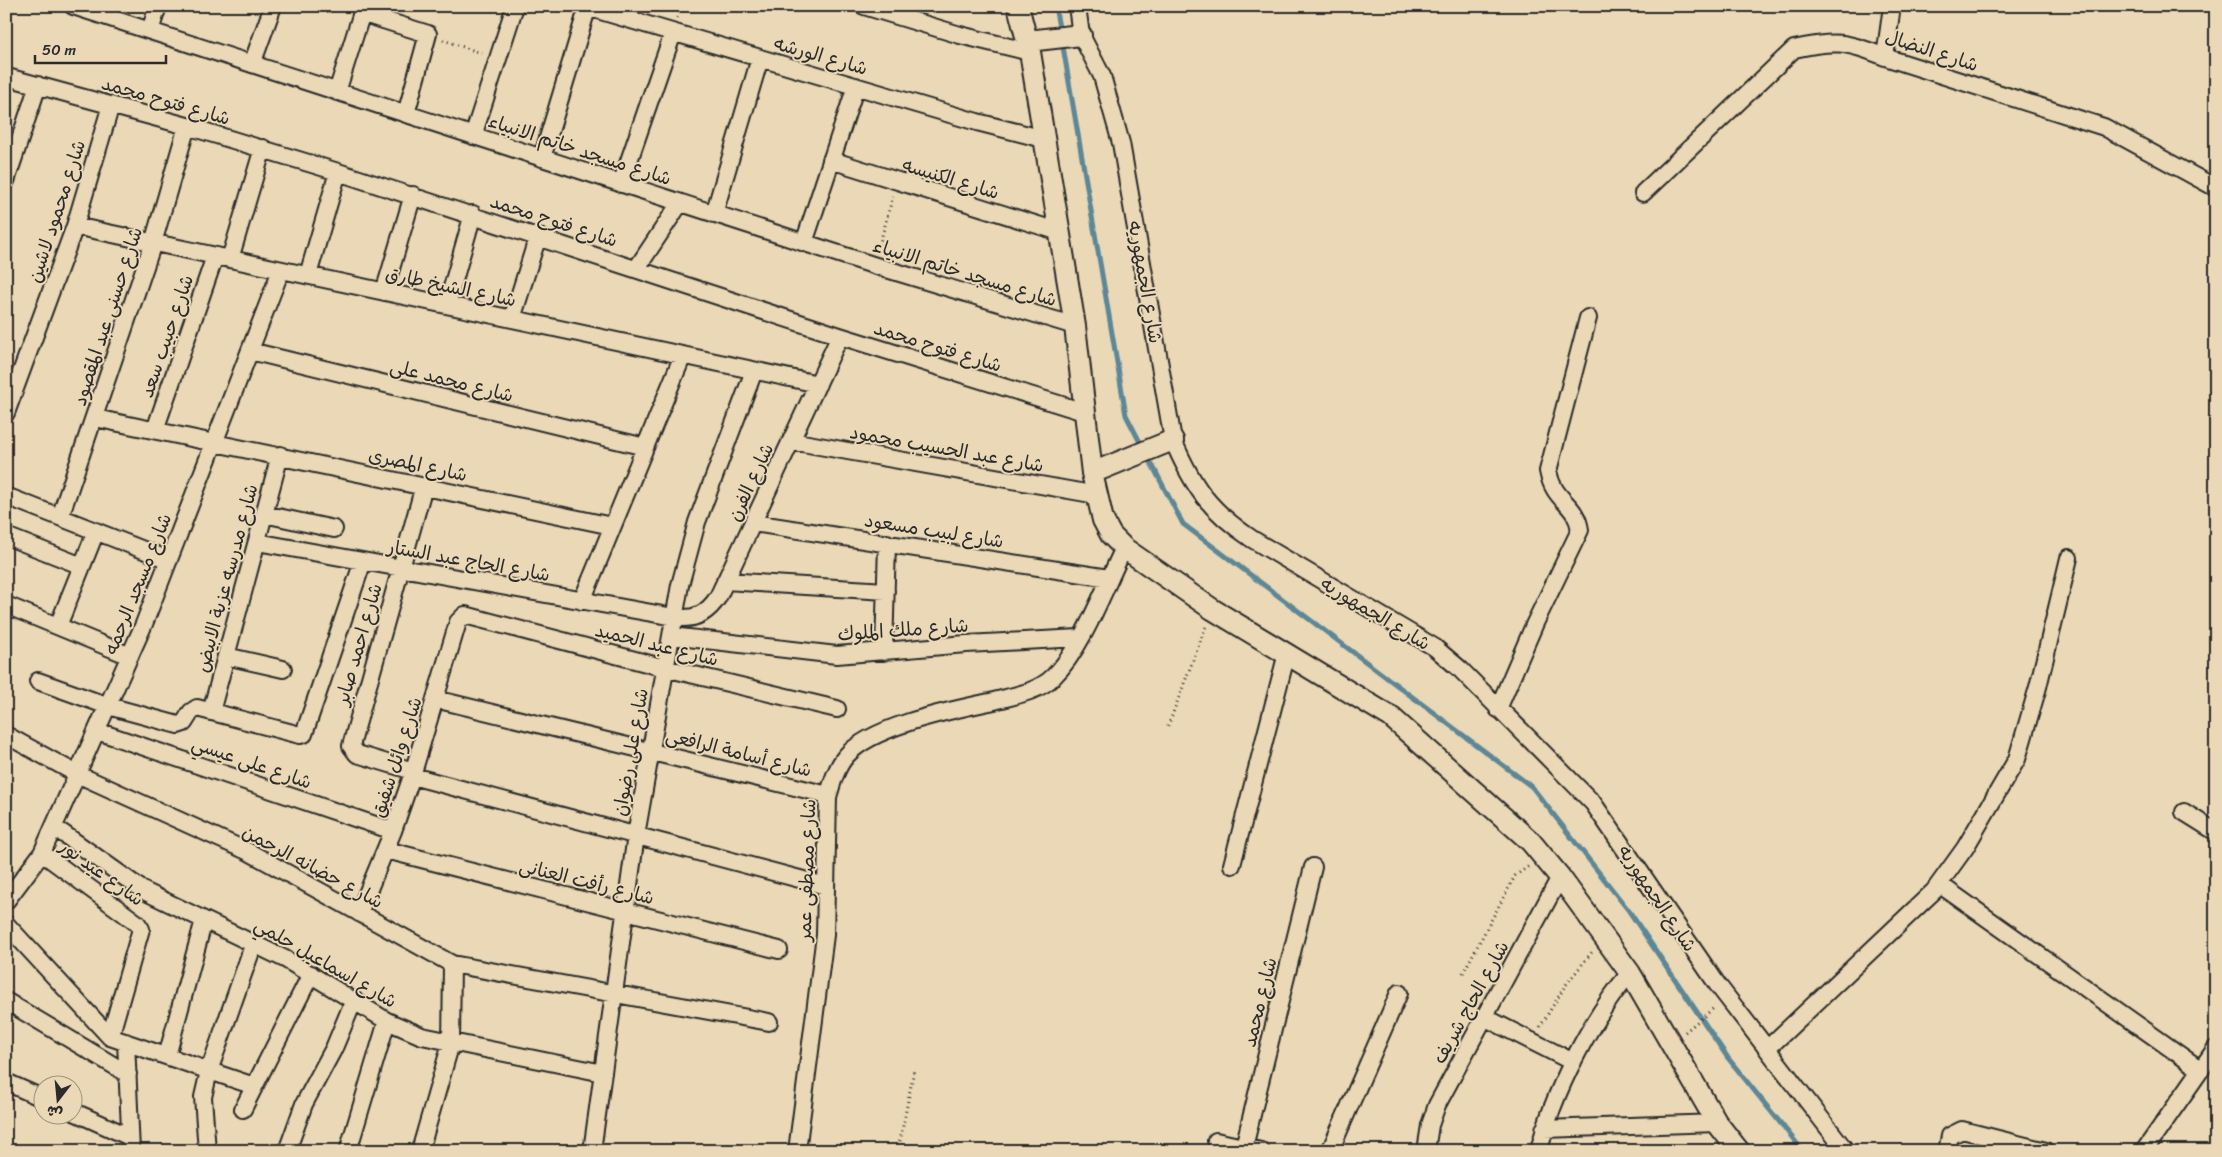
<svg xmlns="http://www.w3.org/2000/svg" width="2222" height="1157" font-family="Sriracha,'Playpen Sans Arabic',sans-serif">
  <rect width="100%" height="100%" fill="#ead8b6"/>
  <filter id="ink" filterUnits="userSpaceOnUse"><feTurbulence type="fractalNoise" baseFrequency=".02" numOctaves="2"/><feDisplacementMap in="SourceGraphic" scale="10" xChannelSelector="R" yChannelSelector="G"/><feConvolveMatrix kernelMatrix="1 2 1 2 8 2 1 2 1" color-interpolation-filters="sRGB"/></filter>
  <g filter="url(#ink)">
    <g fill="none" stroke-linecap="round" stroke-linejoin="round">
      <!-- stream -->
      <path stroke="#5d8797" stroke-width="5" d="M1055,6l5,27
        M1062,41l64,374 17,33
        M1147,455l36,69 349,263 97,124 99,147 75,93"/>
      <!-- minor casing -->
      <g stroke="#2b2b2b" stroke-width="20">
        <path id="minor" d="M73,6l800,259 202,61
          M864,6l96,29 70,17
          M1077,6l4,29 21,41 19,67 52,297c20,47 36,70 79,99l182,108 26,22 133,134 124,181 129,167
          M587,7l390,115 67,17
          M361,13l67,21 -22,80
          M150,31l8,-25
          M1885,57l7,-51
          M252,64l21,-58
          M7,77l180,49 151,46 502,164 244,76
          M337,92l27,-86
          M473,136l42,-130
          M542,158l46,-152
          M831,160l229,72
          M6,181l32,-96
          M621,184l52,-151
          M1643,193l151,-144c40,-9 52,-8 91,8l219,70 112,61
          M714,214l46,-156
          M75,226l743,158
          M804,243l52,-157
          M230,259l33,-111
          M637,268l43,-65
          M308,275l30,-103
          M384,292l29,-97
          M447,305l26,-91
          M512,319l26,-83
          M250,351l395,96
          M6,413l69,-187 36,-121
          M95,418l517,108
          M155,430l60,-174
          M791,441l306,54
          M6,496l163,64
          M264,514l70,15
          M60,517l93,-274 34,-117
          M753,523l356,55
          M6,536l76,30
          M257,542l417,75c20,4 33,-3 44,-20l122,-261
          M725,581l161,10
          M582,601l101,-246
          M6,605l124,51
          M58,626l38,-95
          M671,636l166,19 129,-11 113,-6
          M884,652l3,-109
          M226,656l57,13
          M38,681l70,25 70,19 6,-2 7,-11 6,-4 103,27 4,-1 59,-173
          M435,699l393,96
          M1498,709l37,-86 45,-93c-4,-28 -26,-27 -32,-59l40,-153
          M211,712l69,-257
          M97,731l296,100
          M6,735l71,39 172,78 203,112 317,58
          M413,771l-56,-17 -6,-8 73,-260
          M412,776l414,110
          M2184,812l32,20
          M54,827l90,64 141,68 102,62 35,15 181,37
          M386,850l393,100
          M42,853l95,70 4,6 -31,108
          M1232,865l55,-212
          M1939,884l262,186
          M6,901l36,-48 102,-229 137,-354
          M359,913l34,-82 19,-55 46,-154 7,-7 200,53 172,41
          M6,924l104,113 144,49
          M6,1001l122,73
          M1484,1017l89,45
          M126,1042l5,109
          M1767,1049l167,-158 31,-43 52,-89 21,-72 31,-129
          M167,1056l37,-136
          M6,1082l36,16
          M243,1109l68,-135
          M72,1111l58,26
          M1544,1129l173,-6
          M1216,1141l45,10
          M1244,1147l69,-280
          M207,1151l-4,-54 6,-26 45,-128
          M287,1151l17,-47 30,-56 20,-48
          M348,1151l39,-130
          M420,1151l31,-108 1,-79
          M592,1151l44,-316 44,-250 17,-63 57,-151
          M797,1151l28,-216 3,-138c4,-14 8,-29 18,-41 27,-31 107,-46 148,-55 19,-5 44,-9 59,-24 30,-29 52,-91 71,-129
          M1330,1151l69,-158
          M1426,1151l4,-26 7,-20 123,-228
          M1539,1151c13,-57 53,-134 91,-178
          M1947,1151l3,-15 12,-6 84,21
          M2144,1151l72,-103"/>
      </g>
      <!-- tertiary casing -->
      <g stroke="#2b2b2b" stroke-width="24">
        <path id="tertiary" d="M1018,6l12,46 45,274 17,147 11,47 8,15 13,13 88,61 179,108 140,125 29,35 70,96 87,150 22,28
          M1028,41l53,-6
          M1092,473l81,-33"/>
      </g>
      <!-- path -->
      <path stroke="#2b2b2b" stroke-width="3" stroke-dasharray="1 4" stroke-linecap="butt" d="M677,18l4,-12
        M443,40l41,14
        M878,250l15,-54
        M1168,726l38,-100
        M1463,973l52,-97 14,-10
        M1540,1027l25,-41 27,-34
        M1685,1032l30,-25
        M898,1151l16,-81"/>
      <!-- minor -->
      <use href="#minor" stroke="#ead8b6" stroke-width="16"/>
      <!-- tertiary -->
      <use href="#tertiary" stroke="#ead8b6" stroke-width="20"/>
    </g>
  </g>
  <g text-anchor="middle" stroke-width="4" stroke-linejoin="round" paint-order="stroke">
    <!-- street labels -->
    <g font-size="19" fill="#2b2b2b" stroke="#ead8b6">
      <text transform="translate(1932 50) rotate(18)" y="7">شارع النضال</text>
      <text transform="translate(821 55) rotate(16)" y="7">شارع الورشه</text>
      <text transform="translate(166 100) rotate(16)" y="7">شارع فتوح محمد</text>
      <text transform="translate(580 149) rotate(18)" y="7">شارع مسجد خاتم الانبياء</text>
      <text transform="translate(951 178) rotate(17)" y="7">شارع الكنيسه</text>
      <text transform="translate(56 211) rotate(-72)" y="7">شارع محمود لاشين</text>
      <text transform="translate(554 220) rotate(18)" y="7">شارع فتوح محمد</text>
      <text transform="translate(965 272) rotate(17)" y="7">شارع مسجد خاتم الانبياء</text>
      <text transform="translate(1146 282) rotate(80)" y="7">شارع الجمهوريه</text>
      <text transform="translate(451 286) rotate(12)" y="7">شارع الشيخ طارق</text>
      <text transform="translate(107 316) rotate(-72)" y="7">شارع حسنى عبد المقصود</text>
      <text transform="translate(166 336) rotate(-71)" y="7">شارع حبيب سعد</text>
      <text transform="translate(938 346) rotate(17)" y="7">شارع فتوح محمد</text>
      <text transform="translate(452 380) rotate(14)" y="7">شارع محمد على</text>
      <text transform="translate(947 448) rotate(10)" y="7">شارع عبد الحسيب محمود</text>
      <text transform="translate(418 464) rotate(12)" y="7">شارع المصرى</text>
      <text transform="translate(750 482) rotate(-65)" y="7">شارع الفرن</text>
      <text transform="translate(934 530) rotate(9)" y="7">شارع لبيب مسعود</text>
      <text transform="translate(469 560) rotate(10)" y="7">شارع الحاج عبد الستار</text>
      <text transform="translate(226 578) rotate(-75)" y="7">شارع مدرسه عزبة الابيض</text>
      <text transform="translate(137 584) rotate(-68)" y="7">شارع مسجد الرحمه</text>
      <text transform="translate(1376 613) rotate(31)" y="7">شارع الجمهوريه</text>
      <text transform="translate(903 629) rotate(-4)" y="7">شارع ملك الملوك</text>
      <text transform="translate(358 644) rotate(-74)" y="7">شارع احمد صابر</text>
      <text transform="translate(657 644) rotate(14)" y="7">شارع عبد الحميد</text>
      <text transform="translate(630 752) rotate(-80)" y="7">شارع على رضوان</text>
      <text transform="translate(739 752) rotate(14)" y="7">شارع أسامة الرافعى</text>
      <text transform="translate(396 757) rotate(-72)" y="7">شارع وائل شفيق</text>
      <text transform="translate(252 762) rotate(19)" y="7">شارع على عيسي</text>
      <text transform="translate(313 866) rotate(28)" y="7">شارع حضانه الرحمن</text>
      <text transform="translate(806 870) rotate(-88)" y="7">شارع مصطفى عمر</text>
      <text transform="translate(102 872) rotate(36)" y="7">شارع عيد نور</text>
      <text transform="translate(587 881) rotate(14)" y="7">شارع رأفت العنانى</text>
      <text transform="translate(1658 898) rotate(56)" y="7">شارع الجمهوريه</text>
      <text transform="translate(326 962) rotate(30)" y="7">شارع اسماعيل حلمي</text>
      <text transform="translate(1259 1002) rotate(-76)" y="7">شارع محمد</text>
      <text transform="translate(1470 1002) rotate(-61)" y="7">شارع الحاج شريف</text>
    </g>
  </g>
  <!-- margin -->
  <rect width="2222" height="1157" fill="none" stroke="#ead8b6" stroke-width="25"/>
  <rect x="12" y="12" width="2197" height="1132" fill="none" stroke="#2b2b2b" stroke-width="2" filter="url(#ink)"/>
  <!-- north arrow -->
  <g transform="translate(58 1100) rotate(196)"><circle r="24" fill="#ead8b6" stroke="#9e937e"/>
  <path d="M0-4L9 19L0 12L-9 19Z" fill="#2b2b2b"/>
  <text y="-8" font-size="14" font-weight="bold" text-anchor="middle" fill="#2b2b2b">ش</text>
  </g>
  <!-- scale -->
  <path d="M35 55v8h131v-8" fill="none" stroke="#2b2b2b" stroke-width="2.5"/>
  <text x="42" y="55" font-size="15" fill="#2b2b2b" stroke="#ead8b6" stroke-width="4" paint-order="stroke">50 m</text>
</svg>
